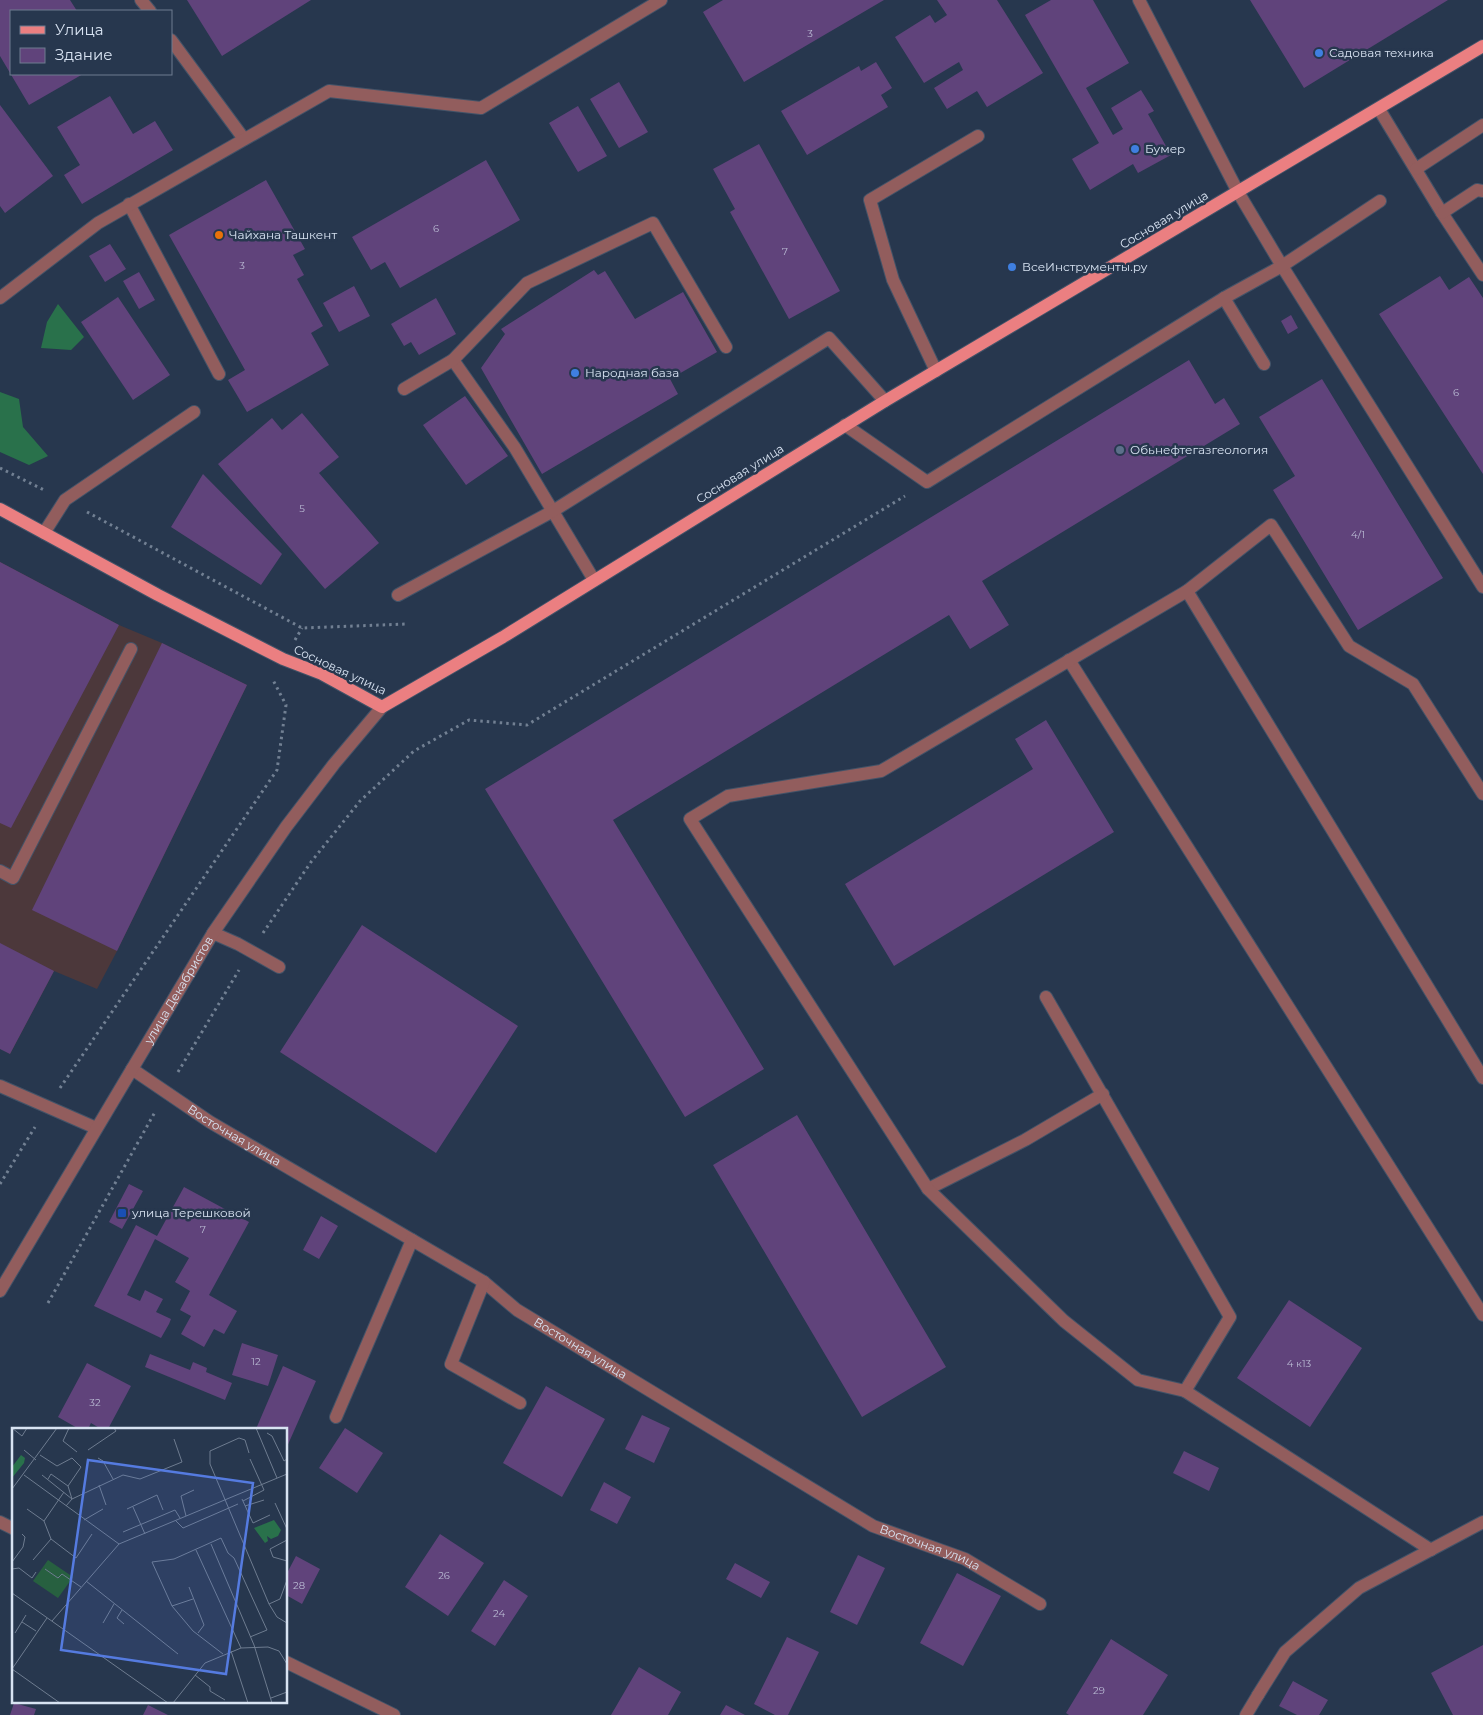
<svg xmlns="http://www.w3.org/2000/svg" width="1483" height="1715" font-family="Montserrat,sans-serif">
  <rect width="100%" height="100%" fill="#27374e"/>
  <!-- commercial -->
  <path fill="#4c383b" d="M0,562l119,63 43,18 85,42 -130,266 -20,38 -43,-18 -44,83 -10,-6z"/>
  <!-- forest -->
  <path fill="#29714b" d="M58,304l26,33 -13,13 -30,-2 6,-26z
    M0,392l19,7 4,28 25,29 -19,9 -29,-13z"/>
  <!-- building -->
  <path fill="#60437b" d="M0,0h70l7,11h-66v63h72l-54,31 -29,-49z
    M187,0h124l-89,56z
    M723,0h161l-140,82 -41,-70z
    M937,0h60l46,73 -56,34 -10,-16 -30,18 -13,-21 29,-18 -4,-8 -35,21 -29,-46 35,-22 5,8 12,-8z
    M1051,0h42l36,63 -43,25 27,47 10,-6 -12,-21 30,-18 13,21 -6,3 23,41 -33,18 -5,-9 -43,26 -18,-31 27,-16 -74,-128z
    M1250,0h198l-144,88z
    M876,62l16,26 -11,7 7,12 -81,48 -26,-44 78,-45 2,5z
    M619,82l29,50 -29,16 -29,-49z
    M110,96l23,38 22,-13 18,29 -91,54 -18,-29 16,-10 -23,-38z
    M0,105l53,71 -48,37 -5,-7z
    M578,106l29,50 -29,16 -29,-49z
    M759,144l81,147 -51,28 -59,-107 5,-3 -22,-40z
    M486,160l34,60 -120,68 -15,-26 -14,8 -19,-33z
    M266,180l39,69 -12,6 11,20 -7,4 26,47 -12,7 18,32 -82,47 -19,-32 17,-10 -76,-135z
    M110,244l16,25 -21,13 -16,-26z
    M594,270l4,5 7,-4 30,48 48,-27 34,60 -47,27 8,15 -136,80 -61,-106 24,-34 -4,-5z
    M139,272l16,28 -16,9 -16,-28z
    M1440,276l9,14 20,-13 14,21v176l-104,-160z
    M354,286l16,30 -31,16 -16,-29z
    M118,297l52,78 -37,25 -52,-78z
    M436,298l20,36 -37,21 -8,-13 -7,4 -13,-22z
    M1291,315l7,13 -10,6 -7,-13z
    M1189,360l26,44 9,-6 16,26 -258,157 27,44 -39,24 -21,-34 -336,205 151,249 -79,48 -200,-328z
    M1322,379l121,199 -85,52 -85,-140 22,-14 -36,-59z
    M465,396l43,60 -42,29 -43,-60z
    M302,413l37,44 -20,16 60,70 -54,46 -107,-125 54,-46 10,12z
    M203,474l79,80 -21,31 -90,-58z
    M0,562l119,63 -108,203 -11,-5z
    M162,643l85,42 -130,266 -85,-41z
    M1046,720l68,112 -220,134 -49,-82 188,-115 -18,-30z
    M362,925l156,101 -82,127 -156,-101z
    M0,943l54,28 -44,83 -10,-5z
    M797,1115l149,252 -84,50 -149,-252z
    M129,1184l14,7 -21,38 -13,-7z
    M184,1187l65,35 -40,73 28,16 -13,23 -10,-5 -10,18 -23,-13 10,-18 -11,-6 10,-19 -15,-9 14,-24 -34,-19 -28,56 13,6 5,-11 18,9 -7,13 15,7 -2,5 -8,14 -67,-32 42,-81 21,11z
    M321,1216l17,10 -19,33 -16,-9z
    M1289,1300l73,48 -52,79 -73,-49z
    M242,1343l36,12 -10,31 -36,-11z
    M150,1354l40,16 3,-8 14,6 -1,4 26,11 -7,17 -80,-33z
    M87,1363l44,23 -23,43h-7l-10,-6 -3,6h-9l-21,-12z
    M283,1366l33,15 -30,68v-20h-30z
    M546,1386l59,33 -43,78 -59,-34z
    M642,1415l28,13 -16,35 -29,-14z
    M345,1428l38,25 -26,40 -38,-25z
    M1184,1451l35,17 -10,23 -36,-18z
    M604,1482l27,15 -14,27 -27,-14z
    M440,1534l44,29 -36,53 -43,-29z
    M858,1555l27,13 -28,57 -27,-13z
    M296,1556l24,13 -18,35 -16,-9v-20z
    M735,1563l35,19 -9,16 -35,-19z
    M957,1573l44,23 -38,70 -43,-23z
    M504,1580l24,16 -33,50 -24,-15z
    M787,1637l32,15 -31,63h-13l-21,-11z
    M1111,1639l57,36 -25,40h-74l-3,-2z
    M1483,1645v70h-30l-22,-42z
    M639,1667l42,25 -13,23h-57z
    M1293,1681l35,19 -9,15h-22l-18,-9z
    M14,1703l22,6 -2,6h-24z
    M148,1705l20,10h-25z
    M726,1705l19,10h-25z"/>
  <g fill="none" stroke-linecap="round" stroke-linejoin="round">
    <!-- lane casing -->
    <g stroke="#435368" stroke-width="14">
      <g id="lane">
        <path d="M141,0l9,11"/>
        <path d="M1139,0l99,192 44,74 201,321"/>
        <path d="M171,40l73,99"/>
        <path d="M1379,109l63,104 41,62"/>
        <path d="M1416,169l67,-44"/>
        <path d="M129,204l90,170"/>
        <path d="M1442,213l35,-23 6,1"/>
        <path d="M0,298l98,-75 231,-132 152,17 180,-108"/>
        <path d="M1224,298l40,66"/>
        <path d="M453,360l62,88 79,132"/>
        <path d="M936,371l-43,-91 -23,-80 108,-64"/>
        <path d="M404,389l49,-29 74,-77 126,-60 73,124"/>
        <path d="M845,425l82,57 297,-184 58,-32 98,-65"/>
        <path d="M44,533l21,-33 129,-88"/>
        <path d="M1187,591l296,487"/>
        <path d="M398,595l155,-84 276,-173 56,63"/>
        <path d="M1069,660l414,655"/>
        <path d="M0,871l13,7 118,-229"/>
        <path d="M213,933l25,11 41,23"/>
        <path d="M1046,997l184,320 -45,74"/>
        <path id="s1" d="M132,1069l78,53 274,160 33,28 356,216 92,33 75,45"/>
        <path d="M0,1086l96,42"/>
        <path d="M928,1189l97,-49 78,-46"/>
        <path d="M484,1282l-33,82 69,39"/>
        <path d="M336,1417l76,-177"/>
        <path d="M1431,1550l-246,-159 -47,-11 -74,-59 -136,-132 -238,-370 38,-23 153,-25 306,-180 84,-66 78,121 64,38 70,110"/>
        <path d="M1258,1695l27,-43 74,-64 124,-66"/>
      </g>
    </g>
    <!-- street casing -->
    <g stroke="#435368" stroke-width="14">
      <g id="street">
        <path id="s2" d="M0,1291l213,-358 73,-106 48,-63 48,-57"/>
        <path d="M0,1522l14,7"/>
        <path d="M286,1662l108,53"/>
        <path d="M1246,1715l12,-20"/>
      </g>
    </g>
    <!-- primary casing -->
    <g stroke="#435368" stroke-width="14">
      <path id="primary" d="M0,509l158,86 125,64 39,15 60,33 121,-70 382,-236 598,-355"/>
    </g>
    <!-- path -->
    <path stroke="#728093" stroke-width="3" stroke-dasharray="2.5 4" stroke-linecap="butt" d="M0,468l44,22
      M87,512l215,116 105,-4
      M295,640l7,-12
      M263,933l48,-71 49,-61 54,-50 55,-31 58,5 378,-229
      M178,1072l61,-102
      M60,1088l217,-318 9,-65 -13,-25
      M0,1184l35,-57
      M48,1303l107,-191"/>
    <!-- lane -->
    <use href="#lane" stroke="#925d5d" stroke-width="12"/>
    <!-- street -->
    <use href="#street" stroke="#925d5d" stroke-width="12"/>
    <!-- primary -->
    <use href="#primary" stroke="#eb7f81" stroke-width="12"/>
  </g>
  <!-- markers -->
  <g fill="#3f7fe0" stroke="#27374e" stroke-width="2">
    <circle cx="1319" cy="53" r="5"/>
    <circle cx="1135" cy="149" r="5"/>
    <circle cx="1012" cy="267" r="5"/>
    <circle cx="575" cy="373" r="5"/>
  </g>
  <circle fill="#e8710a" stroke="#27374e" stroke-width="2" cx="219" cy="235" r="5"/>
  <circle fill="#5c6f8a" stroke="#27374e" stroke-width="2" cx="1120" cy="450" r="5"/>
  <rect fill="#1a4fb4" stroke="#27374e" stroke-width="2" x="117" y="1208" width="10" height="10" rx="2.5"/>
  <g text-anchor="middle" stroke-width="5" stroke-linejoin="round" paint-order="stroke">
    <!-- number labels -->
    <g font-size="10" fill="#babbd4">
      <text x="810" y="37">3</text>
      <text x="436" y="232">6</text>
      <text x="785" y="255">7</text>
      <text x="242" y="269">3</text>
      <text x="1456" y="396">6</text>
      <text x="302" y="512">5</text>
      <text x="1358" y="538">4/1</text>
      <text x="203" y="1233">7</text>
      <text x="256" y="1365">12</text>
      <text x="1299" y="1367">4 к13</text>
      <text x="95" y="1406">32</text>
      <text x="444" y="1579">26</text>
      <text x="299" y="1589">28</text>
      <text x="499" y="1617">24</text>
      <text x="1099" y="1694">29</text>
    </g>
    <!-- poi labels -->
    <g font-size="12" fill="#d8e3f2" stroke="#27374e" text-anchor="start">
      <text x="1329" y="57">Садовая техника</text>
      <text x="1145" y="153">Бумер</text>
      <text x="229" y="239">Чайхана Ташкент</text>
      <text x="1022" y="271">ВсеИнструменты.ру</text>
      <text x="585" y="377">Народная база</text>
      <text x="1130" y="454">Обьнефтегазгеология</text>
      <text x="132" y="1217">улица Терешковой</text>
    </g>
    <!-- street labels -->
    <g font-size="12" fill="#d8e3f2" stroke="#27374e">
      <text transform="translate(1164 220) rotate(-31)" y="4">Сосновая улица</text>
      <text transform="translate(740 474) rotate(-32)" y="4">Сосновая улица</text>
      <text transform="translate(340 670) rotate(25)" y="4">Сосновая улица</text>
      <text dy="4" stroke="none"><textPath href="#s2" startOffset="350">улица Декабристов</textPath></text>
      <text dy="4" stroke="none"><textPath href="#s1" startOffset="122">Восточная улица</textPath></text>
      <text dy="4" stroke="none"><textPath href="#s1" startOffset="529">Восточная улица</textPath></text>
      <text dy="4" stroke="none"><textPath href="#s1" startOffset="932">Восточная улица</textPath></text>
    </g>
  </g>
  <!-- overview -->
  <g transform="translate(12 1428)">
    <rect width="275" height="275" fill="#27374e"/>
    <path d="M36,132l25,17 -15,21 -25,-17z" fill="#276040"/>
    <path d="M9,27l4,3 -1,5 -12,15v-11zM262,92l7,10 -3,6 -7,3 -4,-3 1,5 -3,2 -11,-15z" fill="#29714b"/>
    <path fill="none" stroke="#6e7c90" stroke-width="1" d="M0,0l10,8 5,-8M57,0l-6,13 14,11M244,0l21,50M255,5l5,3 12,25 3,-2M12,22l12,10M76,22l28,-19 -2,-3M237,25l-4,-13 -6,-2 -29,13v13l59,140 8,13 10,6M28,27l17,11 15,-8 9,9 -13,19M86,30l5,3 10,18M12,47l95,69 168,-70M30,47l30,24 51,-24 17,4 42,-17 -8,-23M36,51l3,-5 17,12 4,13 -6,7M87,57l7,20M0,61l45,-61M52,64l-20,29 7,18 25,19 16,-24M230,71l11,24 17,-8M231,73l21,-11 -14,-31M263,75l12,26M233,78l19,-6M121,79l12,27M15,81l17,12M115,81l30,-14 6,15M174,88l-5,-20 13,-6M72,92l19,-11M163,92l8,8 55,-24M111,104l52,-22 5,8M275,112l-17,9 3,8 14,4M199,116l43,101 18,58M184,122l45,98M21,132l18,-21M0,134l11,-15 2,-10 -3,-3M0,141l7,-1 13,10 4,-6M33,141l13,9 4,-4 19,13M74,153l92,73M177,159l15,38 -6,8M0,165l156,110M257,176l11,-5 7,-19M160,178l21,-7M110,182l-5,8 7,6M40,193l67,-77M10,194l14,9M91,195l11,-19M3,205l11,-18M219,223l17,52M211,226l-30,-23 -21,-25 -20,-44 22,-3 47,-21 7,15 6,5 33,72 -17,7M0,241l35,-51M0,241l48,34M183,247l15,12v4l15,9M259,270l16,-6M161,275l32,-40 36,-15 27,-1 11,4 8,13"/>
    <path fill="#557be0" fill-opacity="0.15" stroke="#557be0" stroke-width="2.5" d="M76,32l165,23 -27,191 -165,-24z"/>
    <rect width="275" height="275" fill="none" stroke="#d8e3f2" stroke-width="2.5"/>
  </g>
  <!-- legend -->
  <rect x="10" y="10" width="162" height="65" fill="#27374e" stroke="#6e7c90"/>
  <rect x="20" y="26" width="25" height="8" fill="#eb7f81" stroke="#6e7c90"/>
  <text x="55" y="35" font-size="15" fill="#d8e3f2">Улица</text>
  <rect x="20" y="48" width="25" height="15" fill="#60437b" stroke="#6e7c90"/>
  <text x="55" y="60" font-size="15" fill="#d8e3f2">Здание</text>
</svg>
